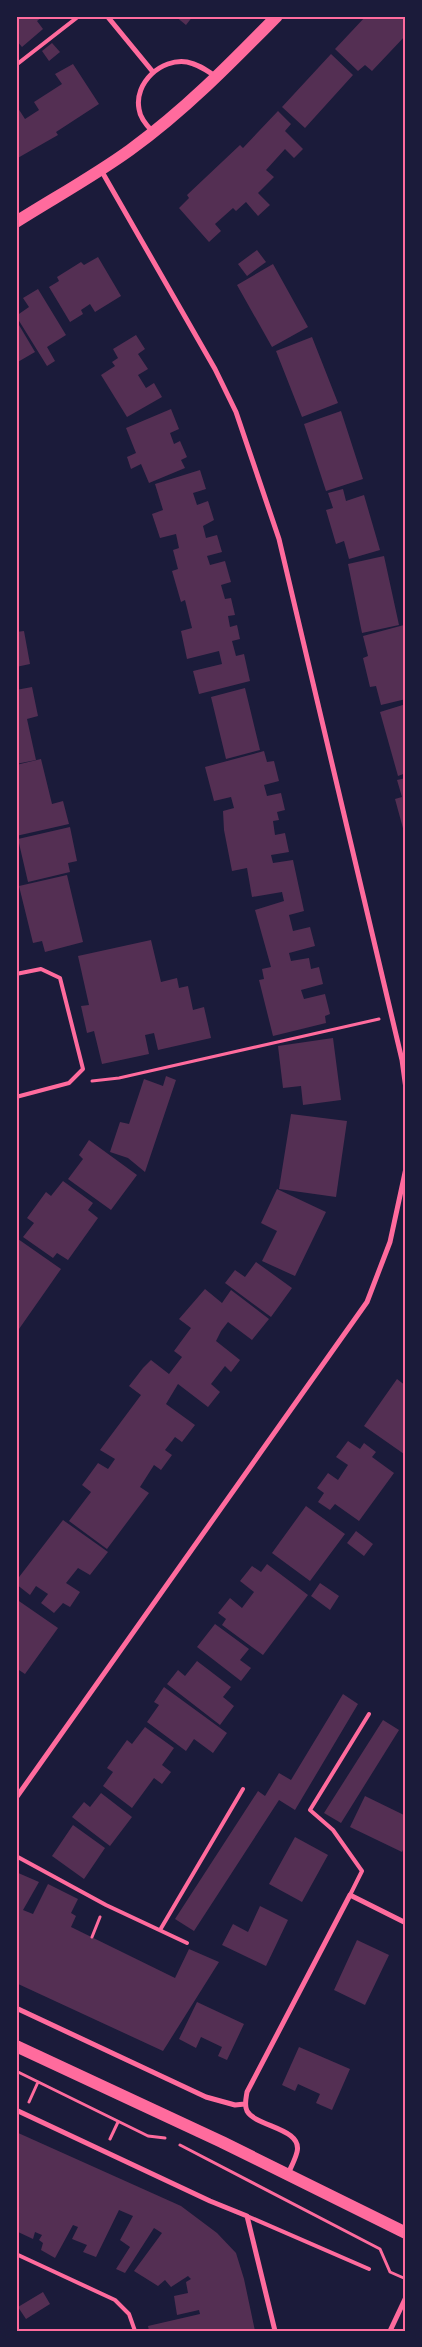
<svg xmlns="http://www.w3.org/2000/svg" width="422" height="2347" font-family="Overpass,sans-serif">
  <rect width="100%" height="100%" fill="#1b1b3a"/>
  <!-- building -->
  <path fill="#542f53" d="M16,16l25,2 -4,3 6,8 -21,18 -6,-7z
    M175,16h18l-7,9z
    M366,16h40v19l-34,36 -7,-6 -7,6 -23,-22z
    M52,43l8,9 -11,9 -7,-10z
    M331,54l22,21 -48,53 -23,-21z
    M73,64l26,40 -43,28 2,3 -42,24v-54l9,14 14,-9 -5,-8 28,-18 -7,-10z
    M278,111l13,13 -6,7 18,18 -9,9 -9,-9 -19,21 8,7 -16,16 12,12 -12,11 -12,-14 -10,9 -3,-3 -18,16 6,7 -12,11 -30,-34 10,-10 -2,-3 53,-50 3,3z
    M257,250l9,12 -19,14 -9,-12z
    M98,257l23,39 -26,16 -5,-8 -9,6 2,4 -13,8 -21,-35 10,-6 -2,-4 24,-15 3,3z
    M273,264l35,63 -36,20 -35,-62z
    M38,289l28,46 -19,12 8,14 -8,5 -31,-50 13,-9 -6,-9z
    M16,320l19,32 -19,11z
    M136,335l9,14 -7,5 10,15 -10,6 8,13 8,-5 8,14 -35,20 -26,-42 14,-9 -3,-4 6,-4 -5,-9z
    M312,337l26,66 -36,14 -26,-66z
    M171,409l8,20 -9,4 4,11 6,-3 7,16 -6,3 4,8 -36,15 -8,-19 -10,5 -4,-12 9,-4 -10,-25z
    M341,411l22,68 -37,12 -22,-67z
    M200,470l6,19 -13,4 4,12 11,-4 6,19 -11,6 3,12 11,-3 5,17 -15,4 3,9 15,-4 6,21 -10,3 4,14 6,-1 4,17 -7,1 2,11 7,-2 3,14 -8,2 4,15 8,-2 6,27 -51,13 -6,-23 29,-7 -3,-13 -32,8 -6,-28 11,-3 -7,-28 -4,2 -9,-31 6,-2 -5,-19 6,-2 -3,-14 -16,4 -8,-24 11,-4 -8,-26z
    M343,489l3,12 18,-6 16,55 -31,9 -5,-18 -8,3 -10,-34 7,-2 -5,-15z
    M384,556l15,69 -37,8 -14,-69z
    M404,625l2,74 -25,6 -5,-19 -6,1 -7,-29 5,-2 -5,-20z
    M24,631l6,33 -14,3v-35z
    M32,687l6,29 -11,3 9,41 -20,4v-74z
    M245,688l15,62 -34,9 -15,-62z
    M406,704v69l-8,3 -18,-64z
    M264,751l3,11 7,-1 5,20 -15,4 3,11 14,-3 4,17 -8,2 2,8 -6,1 2,14 10,-2 4,19 -18,3 2,8 20,-3 11,51 -15,4 4,16 17,-4 5,19 -26,7 2,8 18,-3 2,11 8,-2 4,17 -22,6 3,9 21,-5 5,20 -5,2 1,7 -53,13 -14,-56 5,-1 -2,-10 9,-2 -16,-57 29,-9 -2,-9 -30,5 -5,-29 -15,3 -8,-41 -1,-19 11,-3 -3,-11 -17,4 -9,-34z
    M41,759l11,45 11,-3 6,23 -53,12v-71z
    M406,778v53l-2,1 -9,-33 7,-2 -5,-17z
    M70,827l7,34 -9,2 2,9 -42,10 -10,-43z
    M67,875l16,67 -38,10 -3,-11 -9,2 -14,-57z
    M151,940l10,42 16,-4 2,10 9,-2 5,24 11,-3 7,31 -53,12 -4,-17 -9,2 4,19 -47,10 -8,-33 -7,2 -6,-27 8,-1 -11,-49z
    M333,1038l8,62 -38,5 -2,-19 -18,2 -5,-42z
    M166,1076l10,4 -31,92 -17,-14 -18,-6 10,-30 9,2 15,-45 19,7z
    M291,1114l56,7 -11,76 -57,-8z
    M89,1140l48,35 -26,35 -43,-31 15,-20 -4,-4z
    M63,1181l30,22 -5,7 10,8 -30,42 -11,-7 -4,5 -30,-21 11,-14 -7,-5 19,-26 5,4z
    M277,1189l49,23 -31,64 -33,-15 15,-30 -16,-8z
    M18,1239l43,30 -42,60 -3,-2z
    M256,1262l36,26 -21,29 -46,-34 10,-13 10,7z
    M205,1289l17,14 9,-13 38,29 -17,21 -24,-18 -7,9 -5,10 24,19 -9,12 -6,-6 -14,18 9,8 -12,15 -30,-23 -12,20 29,21 -13,17 -7,-5 -10,13 7,5 -11,15 -7,-5 -14,22 9,6 -42,56 -38,-28 22,-29 -9,-7 16,-22 10,6 7,-10 -15,-9 41,-55 -12,-9 14,-18 8,-8 18,14 13,-17 -8,-6 17,-23 -12,-9z
    M397,1379l9,7v65l-2,3 -40,-28z
    M348,1441l12,8 4,-6 12,9 -4,5 22,16 -35,48 -24,-17 -5,6 -12,-8 6,-9 -7,-5 11,-15 10,7 10,-15 -12,-8z
    M306,1506l39,28 -35,47 -38,-28z
    M63,1520l45,32 -18,23 -12,-7 -12,15 14,9 -10,15 -7,-4 -9,10 -13,-10 7,-9 -12,-8 -6,9 -14,-11v-3z
    M356,1531l17,13 -9,12 -17,-13z
    M267,1564l41,31 -45,60 -41,-30 4,-6 -8,-6 12,-15 12,10 12,-16 -14,-11 12,-15 9,6z
    M320,1583l19,13 -9,14 -19,-14z
    M16,1599l42,29 -33,46 -9,-6z
    M215,1624l34,25 -9,11 11,8 -10,13 -44,-34z
    M197,1661l34,26 -8,10 11,9 -14,19 -53,-41 11,-14 7,6z
    M164,1687l63,46 -14,20 -19,-14 -8,12 -39,-29 12,-17 -5,-3z
    M343,1694l15,10 -63,106 -16,-10 -85,131 -19,-12 83,-128 7,5 14,-23 12,7z
    M383,1720l16,10 -58,93 -17,-10z
    M145,1727l29,21 -12,17 9,7 -9,12 -8,-6 -22,30 -29,-22 10,-14 -6,-4 20,-28 5,4z
    M101,1793l31,24 -22,29 -38,-29 12,-15 6,5z
    M365,1796l41,20v27l-4,9 -52,-25z
    M73,1825l32,23 -21,31 -32,-23z
    M295,1837l33,18 -26,47 -33,-18z
    M16,1872l23,10 -16,28 10,4 15,-30 30,15 -7,14 5,3 -5,11 104,51 14,-29 30,13 -56,89 -147,-68z
    M260,1906l28,14 -22,46 -44,-21 11,-21 15,8z
    M357,1940l32,15 -24,50 -31,-15z
    M197,2002l47,22 -17,36 -9,-4 4,-9 -21,-10 -5,11 -17,-9z
    M299,2047l51,22 -18,41 -16,-7 4,-9 -22,-10 -3,7 -13,-6z
    M16,2132l165,74 36,27 19,20 8,26 11,52h-106l-1,-5 52,-12 -1,-4 -22,5 -3,-19 14,-3 -2,-11 5,-3 -3,-3 -17,11 -6,-7 -7,6 -24,-15 28,-38 -8,-5 -29,45 -9,-4 14,-22 -10,-7 13,-24 -14,-6 -23,47 -13,-5 4,-7 -15,-6 6,-12 -5,-2 -18,33 -14,-8 2,-7 -4,-3 3,-5 -7,-3 -2,7 -17,-8z
    M43,2292l7,12 -24,15 -8,-12z"/>
  <g fill="none" stroke-linecap="round" stroke-linejoin="round">
    <!-- path -->
    <path stroke="#ff6b9d" stroke-width="3" d="M92,1081l27,-3 260,-59
      M92,1937l8,-20
      M16,2071l126,62 6,3 17,2
      M29,2102l9,-20
      M110,2139l8,-17
      M180,2145l200,104 10,23 16,7"/>
    <!-- service -->
    <path stroke="#ff6b9d" stroke-width="4" d="M16,65l63,-49
      M16,974l25,-5 19,9 23,91 -14,14 -53,14
      M16,1856l90,49 81,38
      M350,1895l12,-24 -29,-41 -23,-20 59,-96
      M160,1930l83,-141
      M247,2216l122,53
      M16,2254l99,46 14,14 6,17"/>
    <!-- minor -->
    <path stroke="#ff6b9d" stroke-width="5" d="M107,16l46,56
      M153,132c-6,-6 -13,-14 -14,-23 -5,-26 22,-51 48,-47 11,2 19,8 28,14
      M101,170l114,199 21,43 43,127 123,521 4,29
      M16,1798l351,-496 23,-60 16,-74
      M16,2008l190,89 29,8 10,-1
      M16,2110l194,91 37,15 28,115
      M288,2174c3,-7 7,-14 9,-22 6,-24 -41,-25 -50,-41 -3,-6 -1,-12 0,-19l103,-197 56,28
      M390,2331l16,-34"/>
    <!-- primary -->
    <path stroke="#ff6b9d" stroke-width="12" d="M16,222c38,-24 78,-46 114,-72 54,-39 100,-86 147,-134
      M16,2046l206,96 184,91"/>
  </g>
  <!-- border -->
  <rect width="422" height="2347" fill="none" stroke="#1b1b3a" stroke-width="35"/>
  <rect x="18" y="18" width="386" height="2312" fill="none" stroke="#ff6b9d" stroke-width="2"/>
</svg>
